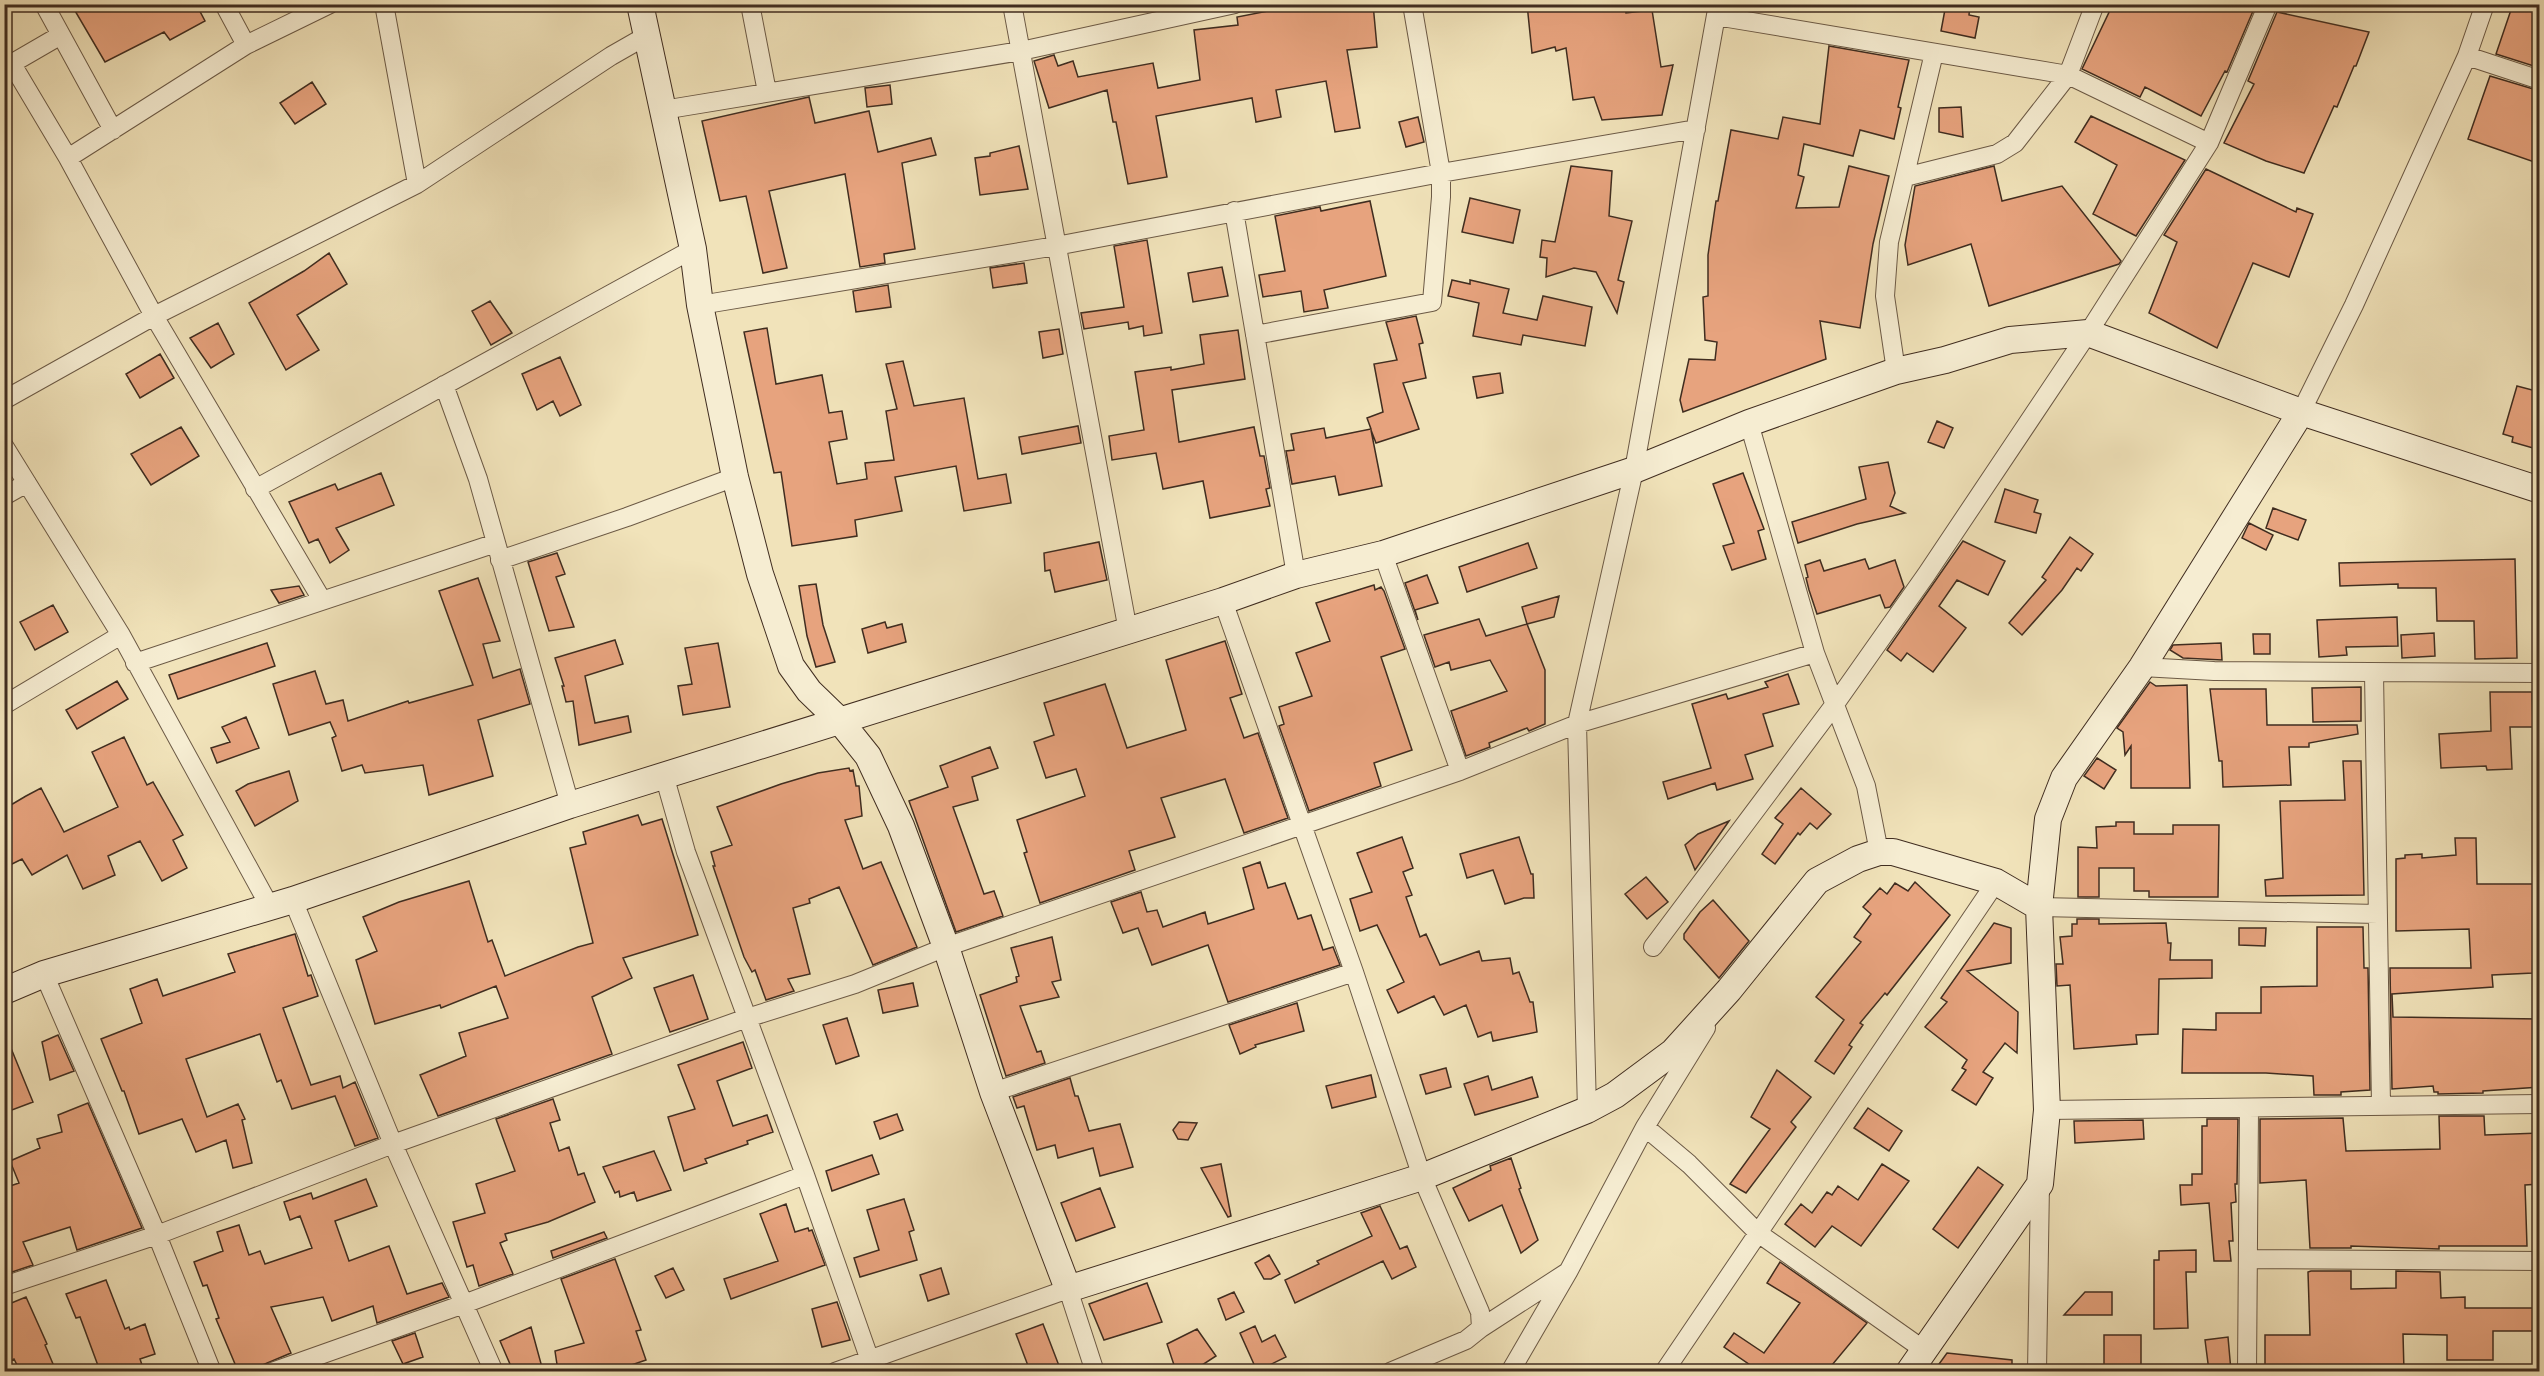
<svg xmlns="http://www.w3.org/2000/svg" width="2544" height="1376" font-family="'IM FELL English',serif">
  <rect width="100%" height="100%" fill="#f1e3ba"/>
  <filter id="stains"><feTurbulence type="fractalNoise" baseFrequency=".00333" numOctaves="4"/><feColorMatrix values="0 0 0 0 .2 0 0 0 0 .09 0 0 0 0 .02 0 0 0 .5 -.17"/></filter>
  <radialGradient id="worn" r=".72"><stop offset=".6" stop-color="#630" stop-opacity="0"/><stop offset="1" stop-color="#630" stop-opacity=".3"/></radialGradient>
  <!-- building -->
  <path fill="#e7a37e" stroke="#402d20" stroke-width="1.5" d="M71,4h125l9,17 -35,19 -6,-8 -59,30z
    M1304,4h69l4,43 -30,3 13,78 -25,4 -9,-51 -50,9 5,27 -25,5 -4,-24 -96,18 11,61 -39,7 -12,-62h-3l-6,-32 -58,18 -15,-47 20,-6 4,11 15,-5 5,16 75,-14 5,25 42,-8 -6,-50 44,-5 -1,-8z
    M1527,4h98l1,9 26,-3 9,57 12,-2 -11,50 -60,5 -8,-23 -21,3 -7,-52 -10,3 -1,-4 -23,6z
    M1946,4h24l-1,11 10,2 -4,21 -34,-7z
    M2113,4h143l-29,68 -2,-1 -24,45 -56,-29 -5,10 -58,-28z
    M2513,4h27v64l-44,-14z
    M2277,12l92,20 -13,34h-2l-17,41 -3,-1 -30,67 -38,-12 -42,-18 30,-59 -6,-3z
    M1829,46l80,14 -11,47 3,1 -7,31 -34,-9 -7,26 -49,-12 -6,31 6,2 -8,31 43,-1 10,-41 40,10 -16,68 -13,84 -40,-7 6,38 -143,53 -3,-12 9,-41 26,1 2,-18 -12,-2 -2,-43 5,-1v-41l8,-54h2l13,-71 47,9 5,-22 37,7z
    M2490,76l50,15v73l-72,-25z
    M312,82l14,22 -31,20 -15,-21z
    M890,85l2,19 -25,3 -2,-19z
    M809,97l6,26 54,-12 9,41 53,-14 5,17 -34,8 13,86 -31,5 1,9 -25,4 -15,-93 -76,17 18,77 -24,5 -17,-77 -26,5 -18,-80z
    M1961,107l2,30 -24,-5v-24z
    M2091,116l94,44 -49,76 -43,-22 24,-49 -42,-23z
    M1418,117l6,25 -18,5 -7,-25z
    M1019,146l9,43 -48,6 -5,-37 15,-2v-3z
    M1571,166l41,5 -3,45 23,5 -14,59 6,2 -7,31 -21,-41 -22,-4 -28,9 1,-19 -7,-1 2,-17 13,2z
    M1994,166l8,35 60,-15 59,75 -2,3 -130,42 -18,-62 -63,21 -3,-20 10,-59z
    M2206,169l90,43 1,-4 16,6 -24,63 -36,-14 -36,85 -68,-35 28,-71 -13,-7z
    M1470,198l50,12 -7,33 -51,-11z
    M1370,201l16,75 -62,14 4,18 -24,4 -3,-21 -38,6 -4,-22 26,-4 -10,-55 45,-9 1,4z
    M1147,240l15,93 -18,3 -1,-10 -14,3 -1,-7 -44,7 -3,-16 43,-6 -10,-61z
    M329,253l18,31 -50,31 22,35 -33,20 -37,-67 55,-32z
    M1024,263l3,20 -34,5 -3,-20z
    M1222,267l6,29 -35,6 -5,-29z
    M1452,280l18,4v-4l39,9 -6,24 34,7 6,-24 49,11 -7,39 -62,-11 -2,10 -48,-9 6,-33 -31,-7z
    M888,285l3,22 -35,5 -3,-21z
    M490,301l22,32 -21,12 -19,-34z
    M1416,316l7,27 -4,1 7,34 -23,5 16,46 -43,14 -5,-13 11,56 -43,9 -4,-19 -43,8 -6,-33 8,-1 -3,-16 33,-6 2,10 45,-9 -4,-11 16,-6 -9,-48 23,-4 -11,-38z
    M218,323l16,31 -23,14 -21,-30z
    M767,328l9,56 46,-9 7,38 13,-2 5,28 -18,3 8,42 30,-5 -2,-16 29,-3 -8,-49 11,-2 -11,-45 17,-3 11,45 50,-8 14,81 28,-5 5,29 -47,8 -8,-45 -61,11 7,34 -47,9 2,16 -65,10 -11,-74 -7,1 -30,-141z
    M1059,329l4,25 -20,4 -4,-26z
    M1238,330l7,49 -73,11 7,52 75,-15 6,29h4l6,32 -4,1 4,17 -60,12 -7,-37 -40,8 -7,-36 -44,7 -3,-24 35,-6 -9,-58 36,-5v3l33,-6 -4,-29z
    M160,354l14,24 -34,20 -14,-24z
    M560,357l21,48 -21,11 -7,-15 -16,9 -15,-36z
    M1500,373l3,20 -26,5 -4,-21z
    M2517,386l23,6v58l-28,-8 1,-5 -10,-3z
    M1937,421l16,7 -9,20 -16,-6z
    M1078,426l3,17 -59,11 -3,-17z
    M181,427l18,29 -48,29 -20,-31z
    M1888,462l7,31 -5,13 15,7 -48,11 -59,19 -6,-21 74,-23 -7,-32z
    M381,473l13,32 -58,23 13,22 -19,13 -12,-24 -9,4 -20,-41 46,-18 3,6z
    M1743,473l21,56 -6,2 8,28 -34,11 -9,-24 11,-3 -21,-59z
    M2005,489l33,11 -4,12 7,2 -5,19 -41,-11z
    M2273,508l33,12 -8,20 -32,-12z
    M2249,523l24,12 -7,15 -24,-12z
    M2070,537l23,17 -12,17 -4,-3 -15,22 -40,45 -13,-12 37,-43 -4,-3z
    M1963,541l42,20 -17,34 -31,-15 -18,26 27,22 -33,44 -26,-19 -6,8 -14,-11z
    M1099,542l8,38 -52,12 -5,-22 -5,1 -1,-18z
    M1528,543l9,25 -70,24 -8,-25z
    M557,553l8,21 -9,3 18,50 -25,4 -21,-69z
    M1865,559l4,10 26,-9 9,27 -14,20 -5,1 -5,-13 -63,19 -8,-24 -3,-12 2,-1 -3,-12 15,-5 4,11z
    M2515,559l2,99 -42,1 -1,-38h-37l-1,-33h-38v-4l-58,2 -1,-23z
    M1427,575l11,28 -23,7 3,10 -13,-37z
    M478,578l22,63 -17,3 10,34 27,-9 10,35 -52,16 15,56 -64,19 -6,-30 -58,8 -3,-8 -20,6 -10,-33 4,-2 -6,-14 -41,13 -16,-51 42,-13 11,33 17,-4 5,21 60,-20 1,2 64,-18 -34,-94z
    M816,584l7,41 12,37 -19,5 -9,-31 -8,-50z
    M1374,585l1,5 6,-3 3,4 21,58 -24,8 31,93 -38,13 7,23 -72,25 -30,-85 5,-2 -5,-17 33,-11 -16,-43 34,-12 -14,-38z
    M299,586l5,9 -25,8 -8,-13z
    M1559,596l-5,21 -27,7 -5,-17z
    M53,605l15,27 -33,18 -15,-28z
    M2397,617l1,29 -52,1 1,8 -28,2 -2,-37z
    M1479,619l7,17 41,-12 18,46v54l-16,7 -2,-3 -38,15 1,4 -24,9 -15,-45 56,-20 -17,-31 -39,10 -2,-8 -14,5 -11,-32z
    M885,622l2,6 15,-4 4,18 -38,11 -6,-24z
    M2434,633l1,23 -33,2 -1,-23z
    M2253,634h17v20h-16z
    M615,640l8,24 -38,12 10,47 33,-7 3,16 -52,13 -6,-44 -7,1 -4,-16h2l-9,-28z
    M1225,641l17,53 -12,4 14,40 14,-5 30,85 -44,15 -19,-54 -64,19 14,39 -46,14 6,19 -95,33 -16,-50 3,-1 -10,-32 68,-24 -9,-27 -30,9 -12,-36 20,-7 -10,-32 61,-19 22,64 59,-18 -20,-70z
    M267,643l8,23 -97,33 -9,-24z
    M718,643l12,64 -47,8 -5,-29 14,-2 -7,-36z
    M2221,643l1,17 -39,-2 -13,-8 3,-5z
    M1788,674l11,30 -36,10 10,32 -28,9 8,24 -36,11 -2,-7 -47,16 -5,-17 48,-14 -19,-64 34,-10 2,5 40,-12 -3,-5z
    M117,681l11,18 -51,30 -11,-19z
    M2150,682l6,4 31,-1 3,103h-59v-42l-6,9 -2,-23 -6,-4z
    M2361,687v34l-48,1 -1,-34z
    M2210,689h56l1,36h90l1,9 -49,9v4h-20l2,38 -68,2 -1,-26h-3z
    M2490,692h42l1,35h-23l2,42 -25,1 -1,-4 -45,2 -2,-34 52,-3z
    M246,717l13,31 -42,15 -6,-15 19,-6 -8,-15z
    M124,737l23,48 6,-3 30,53 -10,5 14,28 -25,13 -22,-40 -32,15 7,19 -32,14 -16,-34 -35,20 -10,-16 -18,9v-59l22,-13 15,-8 23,44 54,-25 -26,-55z
    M990,747l8,21 -26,9 6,23 -25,7 31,87 10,-3 9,25 -47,16 -47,-131 39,-14 -8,-21z
    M2097,758l19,12 -12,19 -20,-13z
    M2343,761h18l3,134 -98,1 -1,-16 18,-2 -3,-77 65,-1z
    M849,768l1,3 3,-1 3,16h3l3,30 -17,4 18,49 18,-7 36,85 -44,18 -34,-78 -30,12 1,4 -17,5 17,66 -22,5 6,12 -28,9 -11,-30 -3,2 -8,-15 -31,-91h2l-4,-14 21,-7 -15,-38 64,-23 37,-11z
    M289,771l9,30 -43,25 -19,-35 12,-7z
    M1801,788l30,26 -14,15 -7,-6 -10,12 -2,-2 -23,31 -13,-10 21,-30 -8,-6z
    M638,815l4,10 20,-6 36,116 -75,23 9,20 -40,19 20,57 -174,62 -18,-41 46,-19 -7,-23 49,-15 -12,-32 -55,22 -1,-3 -65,19 -19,-64 21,-9 -14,-34 36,-15 70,-21 19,61 4,-2 13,36 73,-29 15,-4 -23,-95 16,-4 -3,-12z
    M1729,821l-34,49 -10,-25 13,-11z
    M2116,822h18v12h39v-9h46l-1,72h-69v-6h-15v-23h-35v29h-21v-50l19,1 -1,-21 20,-1z
    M1402,837l11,31 -10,4 9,23 -6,2 14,40 6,-3 14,31 39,-14 3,10 28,-3 3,16 6,-2 11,30h3l4,30 -44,9 -2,-9 -13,5 -12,-32 -22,10 -10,-19 -36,17 -11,-23 17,-8 -27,-57 -17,6 -10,-32 22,-7 -15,-39z
    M1519,837l12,37h2l1,24h-10l-19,6 -12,-34 -26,8 -7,-24z
    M2455,838h21l1,46h63v79h-7v10l-41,2 1,12 -101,7 1,23 147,2v68l-57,4v2l-45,1v-2h-4l-1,-6 -41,3 -2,-121h81l-2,-39 -73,2v-72l9,-1v-3l17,-1v4l34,-3z
    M1260,862l8,26 17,-5 13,36 13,-4 12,35 10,-3 7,18 -112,37 -20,-57 -56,20 -14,-37 -15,5 -12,-31 30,-10 6,20 10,-2 6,17 42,-15 3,12 46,-15 -11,-41z
    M1646,877l22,25 -21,17 -22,-25z
    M1915,882l35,33 -63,80 -2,-2 -25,30 3,2 -14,20 3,2 -18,27 -19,-13 29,-41 -28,-23 45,-55 -7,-5 17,-23 -8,-7 17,-19 7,6 8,-11 13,8z
    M1713,900l36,41 -30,37 -35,-39v-5l16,-22z
    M2077,919h22v5l67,-1 2,20h3l-1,17h42v18l-53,1 -1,55 -22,1 1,9 -63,5 -4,-64 -13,1 -1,-22h7l-3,-27 12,-1v-12h5z
    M1994,923l17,5v35l-44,8 51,41 -1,41 -12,-10 -22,29 10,6 -17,27 -24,-15 14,-20 -4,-2 5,-8 -42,-33 22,-25 -6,-4z
    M2317,927h46l1,41h4l2,122 -29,2v3h-27l-1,-19 -47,-3h-84l1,-44 33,1v-17h45v-26l56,-1z
    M2239,928h27l-1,18 -26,-1z
    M295,934l13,42 3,-1 7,21 -35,12 28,77 29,-9 3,12 12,-6 23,56 -23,8 -20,-50 -43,13 -11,-29 -4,2 -17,-48 -74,25 21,58 31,-13 7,15 -3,1 10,43 -19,5 -7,-28 -30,12 -14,-33 -43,15 -15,-43h-2l-21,-52 41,-16 -12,-34 27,-10 6,17 72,-24 -7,-18z
    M1052,937l9,43 -9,2 7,15 -39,9 17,46 4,-1 4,12 -39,13 -26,-81 37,-13 -1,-5 3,-1 -8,-28z
    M693,975l15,44 -38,13 -16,-44z
    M913,983l5,23 -35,7 -5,-23z
    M1297,1003l7,28 -49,14 1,2 -16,7 -11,-29z
    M847,1018l12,38 -23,8 -13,-39z
    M4,1031l29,71 -29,11z
    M58,1035l16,36 -24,9 -8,-38z
    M743,1042l9,26 -35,13 16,45 34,-11 6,17 -26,9 1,3 -43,15 2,4 -23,8 -16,-54 27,-8 -17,-44z
    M1446,1068l5,19 -25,7 -6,-19z
    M1777,1070l34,27 -20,25 5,5 -50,66 -16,-9 40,-55 -19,-12z
    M1371,1075l5,22 -44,11 -6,-22z
    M1488,1076l4,14 40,-13 6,20 -63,18 -11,-31z
    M1070,1078l5,18h3l11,35 31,-7 13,43 -33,9 -7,-28 -35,10 -3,-13 -18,5 -13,-44 -7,2 -4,-11z
    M553,1099l7,21 -10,3 9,28 10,-4 9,28 6,-2 11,29 -47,20 -43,12 2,6 -7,3 13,31 -34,12 -6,-21 -6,2 -14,-45 32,-9 -9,-29 39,-13 -19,-52z
    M88,1103l54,125 -65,22 -7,-23 -47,15 10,23 -24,8 -5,-11v-74l15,-5 -9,-22 30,-13 -3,-9 25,-7 -4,-17z
    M1868,1108l34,23 -13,20 -35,-23z
    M897,1114l6,16 -23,9 -6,-17z
    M2439,1116h45l1,19 55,-2v51l-15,1 2,61h-88v3l-88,-3v2h-41l-4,-68 -46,3v-64l83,-1 3,33 94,-2z
    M2207,1119h31l-1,65h-2l1,18 -5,1 2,38h-4l2,20h-17l-5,-58 -28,2 -1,-20h12v-11h10v-48h5z
    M2143,1120l1,19 -69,4 -1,-22z
    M1179,1122l18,1 -9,17 -10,-1 -5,-9z
    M654,1151l17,39 -34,11 -3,-9 -14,5 -1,-6 -4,2 -12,-26z
    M872,1155l7,19 -47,17 -6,-20z
    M1511,1158l10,30 -2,1 19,51 -17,13 -19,-48 -33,16 -16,-33 38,-18 -1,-4z
    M1221,1164l10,52 -3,1 -27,-49z
    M1882,1164l27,17 -48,65 -29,-20 -17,21 -30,-23 16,-20 11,9 15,-21 5,3 6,-9 20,14z
    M1978,1167l25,18 -45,63 -25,-19z
    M366,1179l11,27 -42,15 14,40 40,-15 18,48 35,-11 7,14 -72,26 -4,-17 -41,15 -9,-24 -52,10 20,46 -43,18h-10l-22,-52 3,-1 -12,-33 -4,1 -9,-24 29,-11 -6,-19 22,-7 10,30 11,-4 5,13 47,-16 -12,-32 -10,4 -6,-18 27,-9 2,6z
    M1100,1188l15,39 -39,14 -15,-38z
    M904,1199l10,31 -5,2 8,28 -57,17 -6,-19 25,-8 -12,-40z
    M786,1204l9,28 13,-4 1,3 3,-1 13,35 -94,34 -7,-20 54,-18 -18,-47z
    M1380,1206l20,43 7,-3 9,21 -24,12 -9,-18 -88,42 -10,-23 34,-16 -2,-3 55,-25 -11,-23z
    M604,1232l3,6 -54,20 -2,-7z
    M2196,1250v22h-10l2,56 -34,1v-69h5v-9z
    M1269,1255l11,19 -9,5h-7l-9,-16z
    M615,1259l26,71 -5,1 10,29 -32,11h-56l-3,-20 29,-8 -23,-64z
    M1780,1262l87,61 -40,48h-77l3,-4 -29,-20 10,-14 30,20 36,-50 -33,-20z
    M673,1268l11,22 -18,8 -11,-22z
    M941,1268l8,26 -21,7 -8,-26z
    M2311,1271h40v18l45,-1v-17l44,1 1,26 24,-1v11h75v23h-47v29h-46v-25l-44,-1 1,37h-139v-36h45l-2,-63z
    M106,1280l19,49 4,-2 1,3 15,-6 10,30 -15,5 3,9 -11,3h-32l-20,-54 -4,1 -10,-24z
    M1147,1283l15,39 -58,18 -15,-36z
    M1234,1292l10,20 -18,8 -8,-21z
    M2085,1292h27v23h-48z
    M26,1297l21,47 -2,1 11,26h-36l-6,-12 -2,1 -3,-6 -5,3v-51z
    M837,1302l13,38 -28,7 -10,-38z
    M1043,1324l18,47h-31l-14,-37z
    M1255,1326l7,16 13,-7 11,22 -29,14 -17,-38z
    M531,1327l12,44h-30l-13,-30z
    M1197,1329l19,27 -23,15h-17l-9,-27z
    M415,1333l8,24 -20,7 -11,-23z
    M2104,1335h37v34h-37z
    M2228,1337l3,34h-22l-4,-31z
    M1947,1353l65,7v11h-78z"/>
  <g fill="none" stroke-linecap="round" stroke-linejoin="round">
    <!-- street casing -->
    <g stroke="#6c5a46" stroke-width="20">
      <path id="street" d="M44,4l69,126
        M224,4l22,41
        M384,4l33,180
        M750,4l17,88
        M1012,4l116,627
        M1716,16l352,59 141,68
        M2467,56l73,24
        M12,64l56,94 86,158 168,284
        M4,68l57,-33
        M663,110l358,-59 214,-47
        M68,158l178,-113 84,-41
        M1905,177l92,-23 18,-11 53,-68 27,-71
        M1234,211l62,364
        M700,305l356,-59 385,-73 255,-44
        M1255,335l177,-33 9,-105v-24l-29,-169
        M1896,371l-11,-75 4,-54 45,-189
        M444,385l34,94 92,326
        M4,400l150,-84 263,-132 194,-128 35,-20
        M2301,412l53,-107 113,-249 18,-52
        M1749,423l66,230 51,133 13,66
        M4,446l117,189 149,272
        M255,489l438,-240
        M4,496l23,-13
        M1383,554l77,217
        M500,560l127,-43 108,-40
        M1223,601l131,371 68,205 58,135 1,16
        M135,663l361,-120
        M2142,667l72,4 326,2
        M2374,673l7,432
        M4,705l117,-70
        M664,775l22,77 119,323 69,197
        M293,900l100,244 101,228
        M2039,907l339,7
        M1653,947l182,-243 91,-129 162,-242 121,-190 59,-139
        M44,974l113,261 55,137
        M993,1092l361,-120
        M1587,1110l-10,-386 57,-254 84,-466
        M2047,1110l493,-6
        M1645,1127l44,37 69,69 166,117
        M2248,1259l292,2
        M4,1286l153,-51 236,-91 354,-126 108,-34 91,-37 514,-176 117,-47 238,-71
        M272,1372l192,-68 341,-129
        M835,1372l233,-83 27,83
        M1390,1372l76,-32 15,-12 85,-55
        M1510,1372l58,-100 77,-145 61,-99
        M1664,1372l332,-490
        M2037,1372l3,-188
        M2247,1372l2,-262"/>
    </g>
    <!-- secondary casing -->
    <g stroke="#402d20" stroke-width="28">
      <path id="secondary" d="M640,4l53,245 7,56 35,172 25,97 31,92 18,25 31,30 28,35 33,70 45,121 47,145 75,197 354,-112 165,-67 28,-15 58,-43 56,-62 88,-109 41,-22 21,-7h14l103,30 43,25
        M4,991l40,-17 249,-74 277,-95 653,-204 73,-26 87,-21 251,-84 115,-47 147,-52 49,-11 65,-20 78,-7 213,79 239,78
        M1909,1372l131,-188 7,-74 -8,-203 9,-88 16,-41 78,-111 159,-255"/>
    </g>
    <!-- street -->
    <use href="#street" stroke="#f6edd2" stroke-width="18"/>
    <!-- secondary -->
    <use href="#secondary" stroke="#f6edd2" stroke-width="26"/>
  </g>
  <!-- margin -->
  <rect width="2544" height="1376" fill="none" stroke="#f1e3ba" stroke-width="24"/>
  <rect x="6" y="6" width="2532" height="1364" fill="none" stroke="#402d20" stroke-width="3"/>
  <rect x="12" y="12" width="2520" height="1352" fill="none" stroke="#402d20" stroke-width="1.5"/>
  <rect width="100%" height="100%" filter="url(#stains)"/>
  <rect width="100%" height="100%" fill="url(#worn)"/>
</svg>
